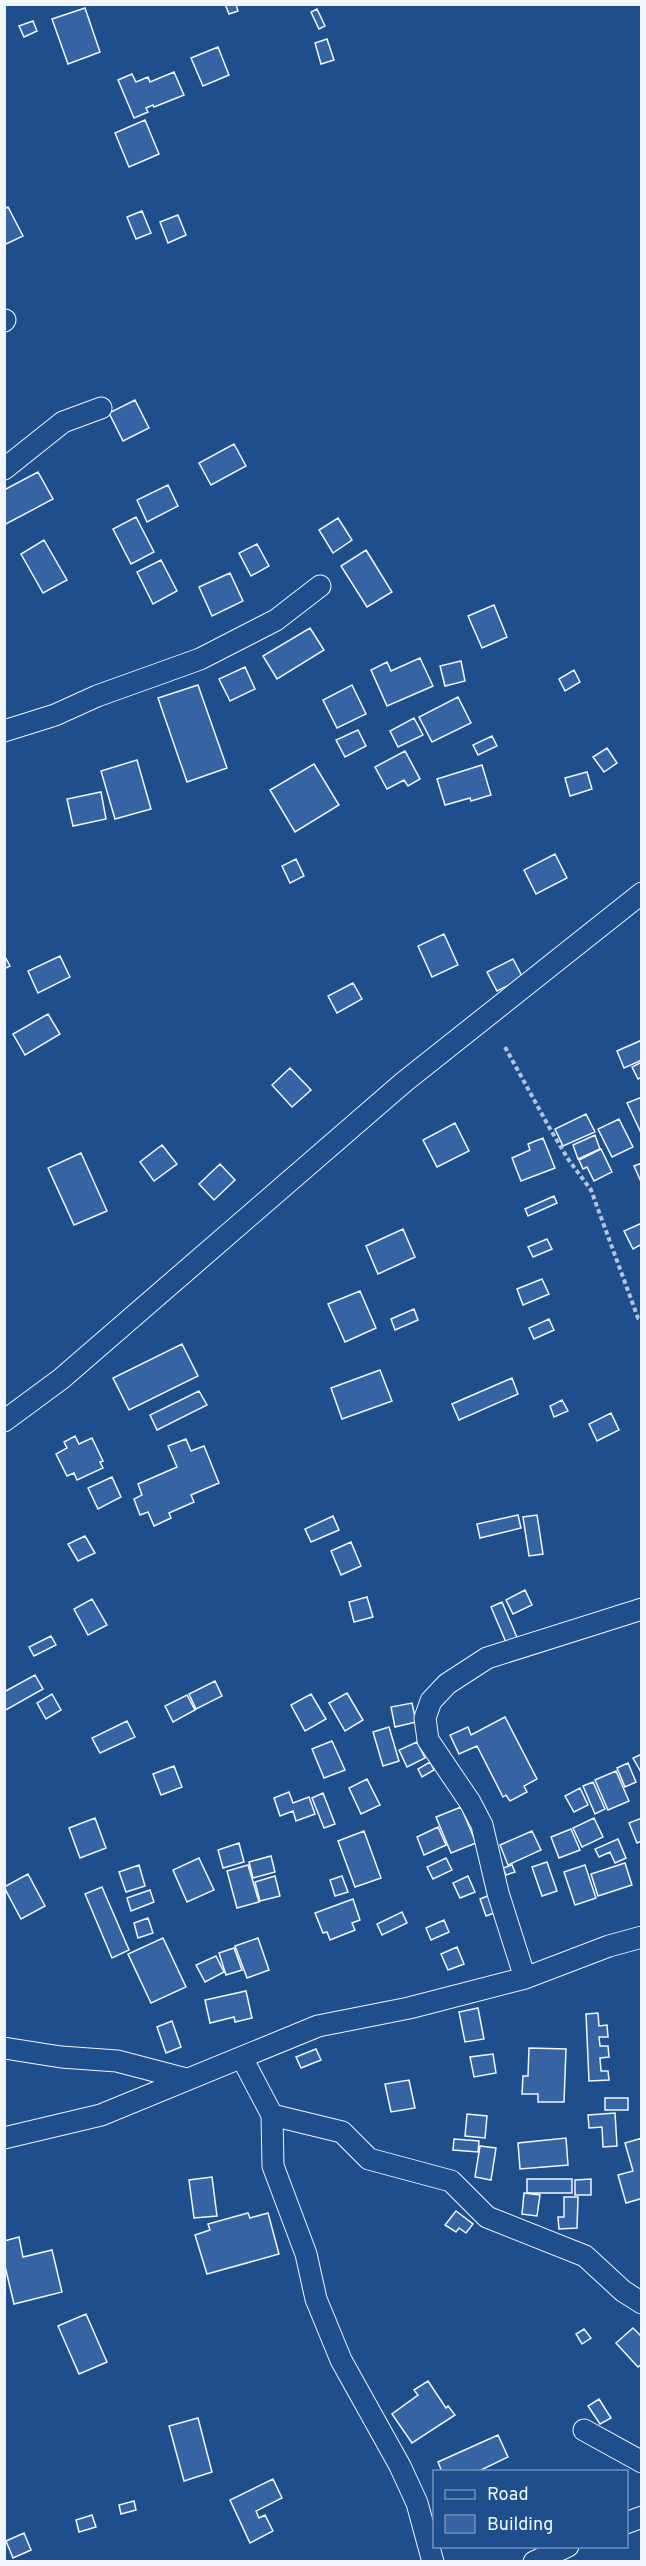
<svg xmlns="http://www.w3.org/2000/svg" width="646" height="2566" font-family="Overpass,sans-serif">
  <rect width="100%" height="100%" fill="#1f4e8c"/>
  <!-- building -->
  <path fill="#3563a3" stroke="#f2f6ff" stroke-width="1.5" d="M225,4h11l2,7 -9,3z
    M85,8l15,44 -32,12 -16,-45z
    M317,9l8,17 -6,3 -8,-17z
    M33,21l4,10 -13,6 -5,-11z
    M327,39l7,21 -13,4 -6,-21z
    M218,47l11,28 -26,11 -12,-28z
    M174,72l10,23 -30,12 -1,-2 -7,3 2,4 -14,6 -16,-38 14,-6 4,8 12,-5 2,5z
    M145,120l14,34 -30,13 -14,-34z
    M8,207l15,29 -19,9v-36z
    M142,211l9,22 -15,6 -9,-22z
    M178,215l8,20 -18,8 -8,-21z
    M135,400l14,28 -26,13 -14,-28z
    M234,444l12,22 -35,19 -12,-22z
    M38,472l15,27 -49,26v-35z
    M168,485l10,21 -31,16 -10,-22z
    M136,517l18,35 -23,12 -18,-35z
    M338,518l14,22 -19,13 -14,-23z
    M44,540l23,40 -24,13 -22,-39z
    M257,544l12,22 -18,10 -12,-23z
    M366,550l26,42 -25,15 -26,-41z
    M161,560l16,31 -24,13 -16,-32z
    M230,573l13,28 -31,15 -13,-29z
    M494,605l13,32 -25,11 -14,-32z
    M310,628l14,22 -47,29 -14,-23z
    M420,658l13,28 -46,20 -16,-36 16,-8 4,9z
    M461,661l4,20 -20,5 -5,-20z
    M245,667l10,22 -25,12 -11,-22z
    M574,670l6,12 -15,9 -6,-12z
    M198,685l29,83 -40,14 -29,-84z
    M352,685l14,29 -29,14 -14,-28z
    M458,697l13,26 -39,19 -13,-25z
    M414,718l9,17 -25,12 -8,-16z
    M358,730l8,16 -21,11 -9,-17z
    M492,736l5,10 -19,9 -5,-10z
    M607,748l10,15 -13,9 -11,-15z
    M405,751l15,28 -12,7 -4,-6 -17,9 -12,-22z
    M137,760l14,49 -36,10 -14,-48z
    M314,764l25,41 -44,27 -25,-42z
    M482,765l9,30 -20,6 -1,-3 -25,7 -8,-26z
    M587,772l5,17 -22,7 -5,-18z
    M101,792l5,27 -33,7 -6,-27z
    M555,854l12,24 -31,16 -12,-24z
    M296,859l8,17 -14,7 -8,-17z
    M444,934l14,31 -26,12 -14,-31z
    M4,955l6,11 -6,3z
    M60,956l10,21 -32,16 -10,-22z
    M513,959l10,19 -26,13 -10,-19z
    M353,983l9,16 -25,14 -9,-17z
    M48,1014l12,20 -35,21 -12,-21z
    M642,1040v20l-18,8 -7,-17z
    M642,1062v15l-4,2 -6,-12z
    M290,1068l21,22 -19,17 -20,-22z
    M642,1097v38l-15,-32z
    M586,1114l9,18 -32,14 -8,-17z
    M619,1119l14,28 -21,10 -14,-28z
    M455,1123l14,28 -32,16 -14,-27z
    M595,1135l5,14 -22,10 -5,-14z
    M543,1138l12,30 -34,13 -9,-23 18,-8 -2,-6z
    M162,1145l15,19 -23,17 -14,-19z
    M601,1149l11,23 -18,9 -7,-14 -4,2 -4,-9z
    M81,1153l26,58 -33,14 -26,-57z
    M642,1163v21l-8,-18z
    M220,1164l15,16 -21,20 -15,-16z
    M554,1196l3,7 -29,13 -3,-7z
    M642,1223v21l-9,5 -9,-18z
    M403,1229l12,28 -37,17 -12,-28z
    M547,1239l5,10 -19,8 -5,-10z
    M542,1279l7,15 -26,11 -6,-16z
    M360,1291l16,37 -31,14 -17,-38z
    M414,1309l4,11 -23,10 -4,-11z
    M549,1319l5,11 -20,9 -5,-11z
    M182,1344l16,32 -69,34 -16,-32z
    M380,1370l12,31 -50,18 -11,-31z
    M512,1378l6,16 -59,26 -7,-16z
    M199,1391l8,14 -50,25 -7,-15z
    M562,1400l6,11 -14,6 -4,-11z
    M611,1413l8,17 -22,11 -8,-17z
    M75,1436l4,8 13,-6 11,23 -3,1 3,6 -26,12 -3,-7 -7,3 -11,-22 11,-6 -3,-6z
    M186,1439l5,12 13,-5 15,37 -28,12 3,7 -25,11 2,5 -17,8 -6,-14 -8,3 -6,-16 8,-4 -4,-11 39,-17 -9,-21z
    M112,1477l9,20 -23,12 -10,-21z
    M518,1515l3,13 -41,10 -3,-14z
    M537,1515l6,39 -14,2 -6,-39z
    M333,1516l6,14 -28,12 -6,-13z
    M85,1536l10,17 -17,8 -10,-17z
    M351,1542l10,24 -20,9 -10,-24z
    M525,1590l7,15 -19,9 -7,-14z
    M367,1597l6,20 -19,5 -5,-20z
    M92,1599l15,26 -19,10 -14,-26z
    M502,1602l17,40 -11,5 -17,-40z
    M51,1636l5,9 -22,11 -5,-9z
    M35,1675l8,14 -39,22v-19z
    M215,1681l7,15 -26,13 -7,-15z
    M347,1693l16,27 -18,11 -16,-28z
    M52,1694l9,16 -15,9 -9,-16z
    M311,1694l15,25 -21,12 -14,-26z
    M187,1695l8,15 -22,12 -8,-16z
    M412,1703l4,19 -21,5 -4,-20z
    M505,1717l32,62 -13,7 3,6 -17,9 -4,-6 -3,2 -26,-51 -18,8 -9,-19 18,-8 3,8z
    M127,1721l8,16 -35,16 -8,-15z
    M389,1727l10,34 -16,5 -10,-34z
    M332,1741l13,29 -21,8 -12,-29z
    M417,1742l8,16 -18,9 -8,-17z
    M642,1754v20l-9,-16z
    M430,1762l4,8 -12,7 -4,-8z
    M628,1763l8,19 -11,5 -8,-19z
    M174,1766l8,21 -21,8 -8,-21z
    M616,1771l13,30 -21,9 -13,-30z
    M367,1779l13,26 -19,9 -12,-26z
    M593,1782l12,27 -10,5 -12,-28z
    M580,1788l8,17 -14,7 -9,-16z
    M289,1792l4,11 16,-6 6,17 -19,7 -3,-10 -13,5 -6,-18z
    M323,1793l12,31 -11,4 -12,-30z
    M461,1807l15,36 -25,10 -15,-36z
    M95,1818l11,30 -26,10 -11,-30z
    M594,1818l9,19 -21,10 -9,-19z
    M642,1818v23l-5,2 -8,-20z
    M438,1827l8,18 -22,10 -7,-18z
    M571,1829l9,21 -21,8 -8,-21z
    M364,1831l17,47 -26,9 -17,-46z
    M532,1831l9,19 -33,15 -8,-20z
    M618,1839l8,19 -11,5 -5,-11 -11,5 -4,-8z
    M239,1843l5,19 -21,6 -5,-18z
    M271,1856l4,16 -22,6 -4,-16z
    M199,1858l15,32 -27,12 -14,-32z
    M446,1858l6,12 -19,9 -6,-12z
    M547,1862l10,29 -15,5 -10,-29z
    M625,1863l7,22 -34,11 -7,-22z
    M139,1865l6,21 -19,6 -7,-20z
    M248,1865l11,37 -22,6 -10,-37z
    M512,1865l3,7 -9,3 -3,-7z
    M585,1865l11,33 -21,7 -11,-33z
    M28,1874l17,32 -24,13 -17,-32z
    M275,1876l5,20 -20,5 -5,-19z
    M342,1876l6,16 -13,4 -5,-16z
    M468,1876l7,16 -15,6 -7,-15z
    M102,1887l27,63 -17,8 -27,-64z
    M150,1890l4,12 -23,9 -4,-13z
    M490,1895l7,17 -11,4 -6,-17z
    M353,1899l7,21 -8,3 3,7 -25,10 -3,-8 -4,1 -8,-20z
    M402,1912l5,11 -25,12 -5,-11z
    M148,1918l5,15 -15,5 -4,-15z
    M444,1920l5,12 -18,8 -5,-12z
    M163,1938l23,49 -35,16 -23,-49z
    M258,1938l11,32 -22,8 -12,-32z
    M457,1947l7,17 -16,6 -7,-16z
    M234,1948l8,22 -16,5 -7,-22z
    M216,1956l8,16 -19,10 -9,-17z
    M246,1991l6,27 -17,4 -1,-5 -24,6 -5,-23z
    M478,2008l6,31 -19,3 -6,-30z
    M598,2013l1,13 8,-1 1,12h-9l1,9h8l1,11 -9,1 1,13h7l1,9 -20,1 -3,-67z
    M172,2021l9,26 -15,6 -9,-26z
    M529,2048l37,1 -2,53h-26v-8h-16l1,-18h5z
    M316,2049l5,11 -20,8 -5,-11z
    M493,2054l3,19 -22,4 -4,-20z
    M409,2080l6,28 -24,4 -6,-28z
    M605,2098h23v12h-23z
    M615,2113l2,33 -14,1 -1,-20 -13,1 -1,-13z
    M467,2114l20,2 -2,22 -20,-2z
    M566,2138l2,27 -48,4 -2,-26z
    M642,2138v65l-2,-4 -14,4 -8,-28 15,-4 -8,-28z
    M454,2139l25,2 -1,11 -25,-2z
    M480,2146l16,2 -5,32 -16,-3z
    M212,2177l5,39 -23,2 -5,-38z
    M527,2179h45v14h-45z
    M591,2179v16h-16v-15z
    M524,2193l16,2 -3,21 -15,-2z
    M564,2197h14l-1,31 -18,1 -1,-12h6z
    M456,2211l17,13 -7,9 -7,-5 -3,4 -11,-7z
    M248,2213l2,5 18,-5 11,41 -72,20 -12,-39 15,-5 -2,-6z
    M19,2237l4,20 29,-7 10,42 -48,12 -10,-42v-21z
    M86,2314l21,48 -28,12 -21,-48z
    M633,2328l9,9v27l-4,3 -22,-24z
    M584,2329l7,9 -9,6 -6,-10z
    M428,2381l18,27 2,-2 7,9 -43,28 -20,-29 26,-19 -4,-5z
    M599,2399l12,19 -11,6 -12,-18z
    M198,2418l14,54 -28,9 -15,-55z
    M498,2435l10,22 -31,15h-35l-4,-10z
    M273,2479l9,19 -26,13 3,7 6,-3 8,16 -23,12 -20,-43z
    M134,2501l2,9 -15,4 -2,-9z
    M92,2515l4,12 -17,5 -3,-12z
    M24,2533l7,17 -18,8 -7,-17z"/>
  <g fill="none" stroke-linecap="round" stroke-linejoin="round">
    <!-- minor casing -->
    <g stroke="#f2f6ff" stroke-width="23">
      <path id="minor" d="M4,321l1,-1
        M4,469l59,-47 38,-14
        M4,731l51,-16 42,-19 103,-37 76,-39 44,-34
        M4,1421l57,-42 343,-297 238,-189
        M525,1978l-27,-85 -16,-68 -12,-23 -42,-62 -3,-22 6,-17 16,-17 40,-26 155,-49
        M4,2048l57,9 56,4 69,18
        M242,2058l30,57 1,51 33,88 10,45 25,61 59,106 17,37 16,59
        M272,2115l70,17 27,27 82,22 36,36 98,39 38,35 19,12
        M4,2138l97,-23 217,-89 91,-18 116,-30 84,-32 33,-9
        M584,2430l58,32
        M626,2523l16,-6
        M534,2562l34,-16"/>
    </g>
    <!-- path -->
    <path stroke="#b3c4dc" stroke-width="4" stroke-dasharray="4.5 3" stroke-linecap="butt" d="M505,1047l44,80 19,32 23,31 47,128 4,2"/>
    <!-- minor -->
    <use href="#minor" stroke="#1f4e8c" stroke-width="21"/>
  </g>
  <!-- border -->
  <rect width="646" height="2566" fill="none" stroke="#f2f6ff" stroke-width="12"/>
  <!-- legend -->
  <rect x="433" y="2470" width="195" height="78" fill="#1f4e8c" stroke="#7391ba" stroke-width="1.5"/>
  <rect x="445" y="2490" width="30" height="9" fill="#1f4e8c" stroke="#7391ba" stroke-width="1.5"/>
  <text x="487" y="2500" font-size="18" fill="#f2f6ff">Road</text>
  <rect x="445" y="2515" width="30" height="18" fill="#3563a3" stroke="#7391ba" stroke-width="1.5"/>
  <text x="487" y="2530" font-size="18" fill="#f2f6ff">Building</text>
</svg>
